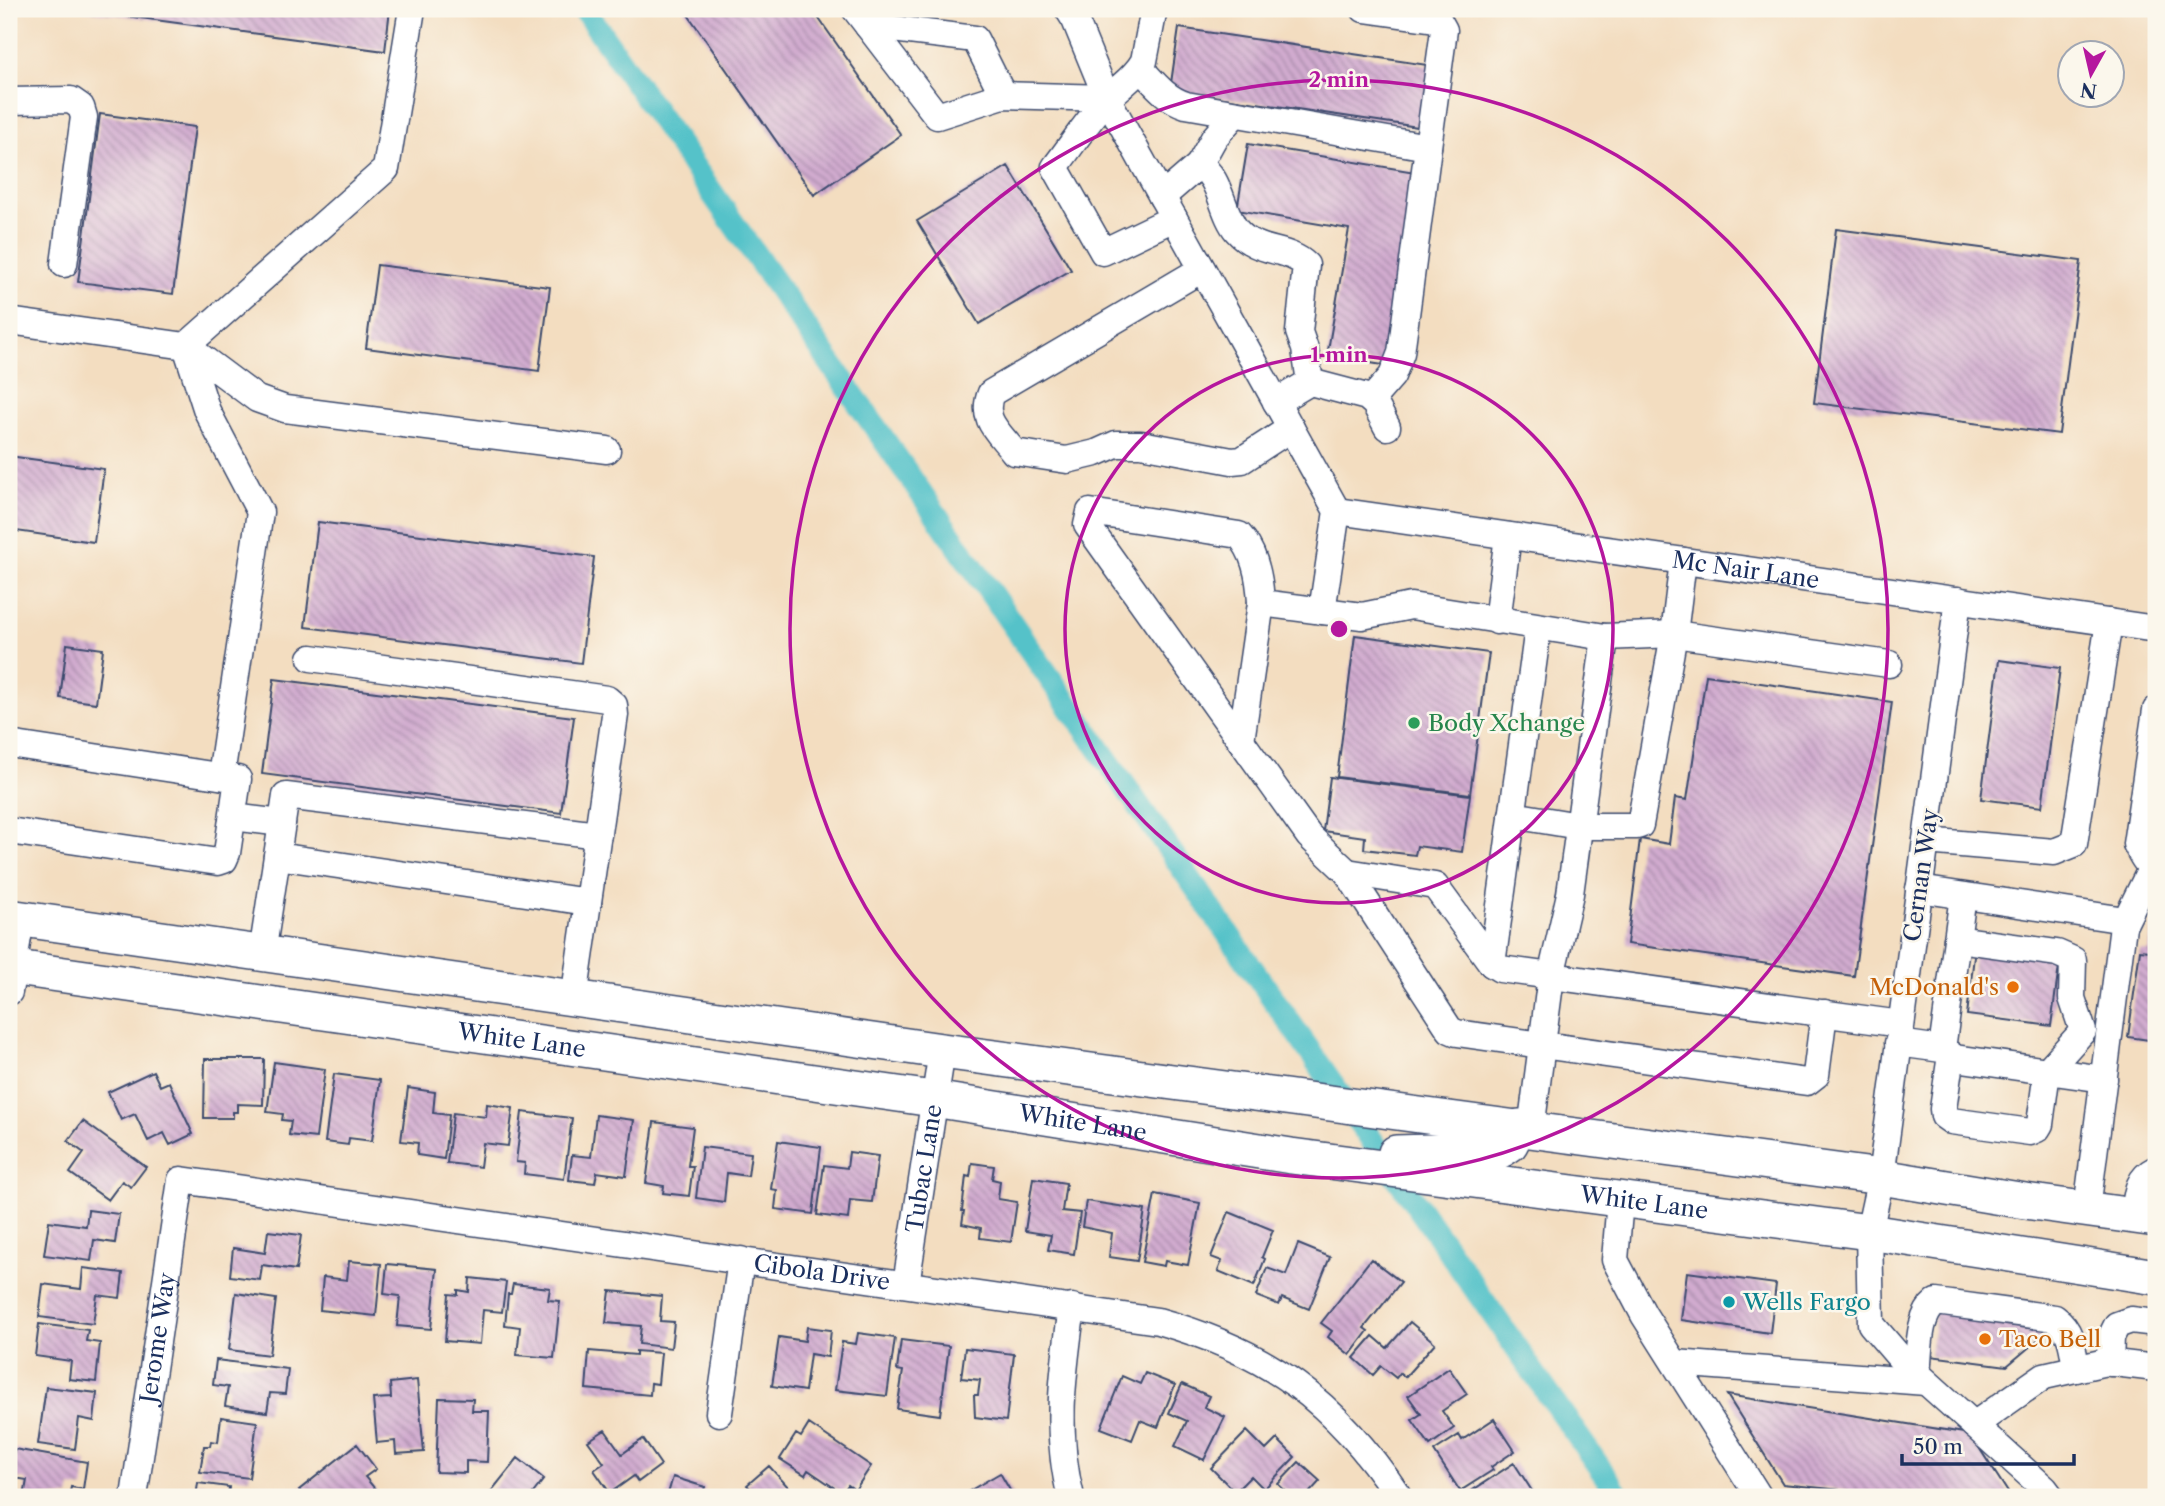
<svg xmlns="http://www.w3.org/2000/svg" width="2165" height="1506" font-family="'Libre Caslon Text',serif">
  <defs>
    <pattern id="building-back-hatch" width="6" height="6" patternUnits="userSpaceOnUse" patternTransform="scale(1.75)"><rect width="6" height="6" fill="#d1abcf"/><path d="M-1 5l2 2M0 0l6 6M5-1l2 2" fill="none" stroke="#a98cab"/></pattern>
  </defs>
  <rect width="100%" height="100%" fill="#fbf7ec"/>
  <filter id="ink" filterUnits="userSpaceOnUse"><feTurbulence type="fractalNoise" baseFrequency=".0143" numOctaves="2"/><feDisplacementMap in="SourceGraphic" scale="14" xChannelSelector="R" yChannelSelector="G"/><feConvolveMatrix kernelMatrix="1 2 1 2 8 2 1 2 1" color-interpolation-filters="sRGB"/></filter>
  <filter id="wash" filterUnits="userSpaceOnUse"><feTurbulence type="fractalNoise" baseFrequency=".00686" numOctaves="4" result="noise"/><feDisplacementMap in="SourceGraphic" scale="28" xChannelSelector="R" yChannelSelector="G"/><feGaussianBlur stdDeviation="1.57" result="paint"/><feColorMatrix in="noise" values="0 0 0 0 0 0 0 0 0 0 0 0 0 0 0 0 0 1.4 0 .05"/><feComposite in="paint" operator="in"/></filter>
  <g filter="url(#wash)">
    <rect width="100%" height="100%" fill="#f3ddc0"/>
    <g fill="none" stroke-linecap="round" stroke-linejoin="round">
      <!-- canal -->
      <path stroke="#54c2c9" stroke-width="24" d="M584,9l1036,1488"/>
    </g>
    <g id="blocks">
      <!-- building -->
      <path fill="url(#building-back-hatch)" d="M74,9h316l-5,42z
        M684,9h128l89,126 -87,60z
        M1179,28l255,38 -9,62 -255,-38z
        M100,114l95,13 -22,167 -95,-12z
        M1248,144l173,29 -32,193 -62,-10 22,-127 -112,-19z
        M1008,166l63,104 -92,54 -62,-103z
        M1836,229l245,32 -22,173 -245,-31z
        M377,265l173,22 -11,84 -173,-23z
        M9,456l95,13 -10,73 -85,-12z
        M318,522l276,35 -13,106 -276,-36z
        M1355,635l134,18 -19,141 -133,-17z
        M67,644l36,5 -7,54 -36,-5z
        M1999,660l61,8 -18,139 -61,-8z
        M1706,675l186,27 -38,274 -227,-32 13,-105 29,5 6,-46 12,2z
        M274,679l300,38 -13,96 -299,-39z
        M1330,777l140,18 -8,57 -45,-6 -2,9 -51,-6 1,-12 -42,-6z
        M2155,913h1v128l-28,-4 12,-87 9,1z
        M1975,948l85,11 -9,67 -84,-11z
        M205,1059h59l-1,46 -26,-1v8h-4v6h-29z
        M274,1062l51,7 -9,69 -27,-3 2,-14 -9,-1 1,-6 -16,-2z
        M153,1071l7,15 9,-4 24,52 -23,11 -6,-12 -16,8 -13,-27 -14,6 -13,-28z
        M334,1074l46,6 -8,61 -23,-3 -1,7 -23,-3z
        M408,1088l27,4 -2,21 16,2 -5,44 -27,-4 1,-12 -17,-2z
        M487,1104l26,4 -5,38 -25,-3 -3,24 -33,-4 6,-50 33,4z
        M522,1112l50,6 -8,61 -40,-5 1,-11 -9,-1z
        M596,1115l38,5 -8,56 -29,-4 -2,11 -26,-3 3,-25 19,2z
        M83,1121l63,46 -15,20 -9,-6 -14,19 -38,-27 14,-20 -16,-12z
        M654,1122l39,5 -5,39h5l-4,30 -26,-3 1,-7 -18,-3z
        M778,1141l43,6 -8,67 -38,-5 2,-19 -6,-1z
        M702,1147l49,6 -3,23 -21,-3 -3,29 -28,-4z
        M849,1152l29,4 -6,46 -22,-2 -2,19 -31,-4 7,-50 23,3z
        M972,1163l22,3 -2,13 8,2 -2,18 19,3 -6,40 -31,-4 1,-10 -19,-4 2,-13h-2l4,-35 4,1z
        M1033,1178l33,5 -4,28 18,2 -6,41 -26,-4 3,-15 -26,-4z
        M1155,1194l45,9 -12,62 -23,-4 -1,5 -22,-4z
        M1086,1201l59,9 -8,51 -28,-4 3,-24 -30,-6z
        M88,1210l31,4 -4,29 -21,-3 -3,21 -47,-6 5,-34 37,5z
        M1229,1212l44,18 -11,27 3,2 -11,27 -36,-15 4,-10 -11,-4z
        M268,1231l33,4 -5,35 -34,-5 -2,15 -30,-4 3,-28 32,5z
        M1298,1244l32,13 -21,52 -27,-11 -3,7 -23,-9 11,-28 19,7z
        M1371,1259l30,23 -37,46 4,3 -18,24 -22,-18 4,-6 -11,-8z
        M349,1261l32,3 -5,52 -56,-6 3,-33 24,3z
        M387,1264l50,5 -6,60 -34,-3 3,-30 -16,-2z
        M83,1268l40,5 -3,25 -23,-3 -4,29 -54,-7 4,-33 38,5z
        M1687,1272l89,12 -6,49 -89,-13z
        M470,1278l36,4 -4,30 -19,-2 -3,34 -35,-3 4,-47 9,1v-5l11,2z
        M513,1284l37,4 -2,12 12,1 -6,57 -37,-3 3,-28 -15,-2 3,-31h3z
        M610,1291l52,5 -2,25 14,1 -3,26 -32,-4 2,-18 -35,-3z
        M236,1293l40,6 -7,56 -40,-5z
        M1936,1307l122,16 -51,43 -77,-10z
        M1410,1322l25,21 -30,34 -5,-4 -4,5 -15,-12 -8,9 -19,-17 19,-22 14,12z
        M39,1324l49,6 -2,11 14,2 -4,39 -27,-3 2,-18 -36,-5z
        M807,1327l24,3 -3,27 -18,-3 -5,37 -33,-5 7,-49 26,4z
        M858,1333l37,5 -8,58 -52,-6 7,-48 14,2z
        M901,1340l48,6 -9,69 -43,-6 6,-38 -6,-1z
        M965,1348l49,6 -8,67 -31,-4 -1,-22h4l2,-15 -19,-2z
        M589,1351l47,4v-4l25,2 -3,31 -7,-1 -1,12 -64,-6z
        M216,1360l72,9 -3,25 -15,-1 -3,19 -42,-6 3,-19 -15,-2z
        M1449,1368l18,26 -25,17 12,17 -24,17 -18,-25 9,-6 -13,-18z
        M1145,1373l30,12 -17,42 -18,-7 -8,20 -31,-12 21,-52 18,8z
        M417,1380l7,72 -28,2 -1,-13 -18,2 -4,-44 18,-1 -1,-15z
        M1182,1384l27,12 -5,11 21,10 -21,43 -29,-14 12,-25 -18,-8z
        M46,1387l51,6 -3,28 -15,-3 -4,31 -37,-5z
        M1727,1395l243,39 41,63h-102l-126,-13z
        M439,1398l34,1 -1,12h17l-2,51 -21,-1v12l-30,-1z
        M221,1417l36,5 -8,56 -49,-6 4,-26h6l1,-5 7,1z
        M1494,1419l21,32 -24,16 2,3 -33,21 -26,-40 25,-16 3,5z
        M809,1424l62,42 -16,24 -7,-5 -6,8 -34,-23 -3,5 -25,-16 16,-25 5,3z
        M605,1430l17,24 21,-15 18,26 -23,17 -4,-6 -24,17 -16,-23 10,-7 -16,-22z
        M1247,1431l19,19 11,-11 18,18 -31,32 -13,-13 -16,16 -24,-24z
        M357,1444l19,25 -11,8 11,13 -9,7h-62l-6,-7z
        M14,1449l73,13 -4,27 -12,-2 -2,10h-45l3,-17 -18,-3z
        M518,1458l26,21 -14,18h-37l-4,-3z
        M1299,1462l21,19 -10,11 6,5h-24l-14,-13z
        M1514,1463l22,34h-71l-1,-1z
        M769,1466l21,23 -5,5 3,3h-38l4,-4 -7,-8z
        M1000,1473l14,24h-55z
        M673,1477l32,10 -3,10h-35z
        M198,1483l31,4 -1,10h-32z"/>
    </g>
  </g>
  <g filter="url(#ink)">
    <use href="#blocks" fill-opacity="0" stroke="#3b496d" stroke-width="2"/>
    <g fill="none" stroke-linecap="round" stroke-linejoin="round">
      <!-- minor casing -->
      <g stroke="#3b496d" stroke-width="29">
        <g id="minor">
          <path d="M855,9l82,107 66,-21 104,3"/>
          <path d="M1068,9l7,11 32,78 230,413 -15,100"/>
          <path d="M1154,9l-10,52c-11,19 -25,25 -38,40 -19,20 -34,44 -51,66l48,85 71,-34"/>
          <path d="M868,26l107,13 28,56"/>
          <path d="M1140,68c14,15 26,31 46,37l242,42 16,-117 -5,-9 -4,-2 -71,-10"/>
          <path d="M9,101l62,-1 10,7 3,10 -20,147"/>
          <path d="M1199,165l15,-27 20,-23"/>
          <path d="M1162,197l37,-32c22,12 22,47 38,66 20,23 51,16 69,34l-7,67 6,17 5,33 -34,20"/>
          <path d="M1202,269l-211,124c-11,27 8,39 23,59l53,8 29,-7 20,-9h25l91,17 10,-1 49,-32"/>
          <path d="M9,321l177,25 71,53 28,10 322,41"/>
          <path d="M186,346l21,65 53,101 -39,264"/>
          <path d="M186,346l200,-177 26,-160"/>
          <path d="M1310,382l57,15 8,7 12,23"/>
          <path d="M1371,400l21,-24 9,-23 27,-206"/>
          <path id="s1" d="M1337,511l819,118"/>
          <path d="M1958,600l-77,577 -12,55 2,92 30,35 144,130 6,8"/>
          <path d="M1497,621l11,-85"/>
          <path d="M311,658l296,41 7,6 1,10 -41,284"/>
          <path d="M2156,710l-20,134c5,9 9,21 20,24"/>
          <path d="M1241,741l20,-138"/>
          <path d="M9,744l229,35 -11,74 -3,7 -6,2 -209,-31"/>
          <path d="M1512,815l67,11h58l3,-1 34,-191 9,-73"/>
          <path d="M233,817l49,6"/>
          <path d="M1926,841l128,11 20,-8 35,-222"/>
          <path d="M1347,872l88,14 57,78 8,5 401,55"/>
          <path d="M1919,889l206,31"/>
          <path d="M588,902l-311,-46 9,-60 312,39"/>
          <path d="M262,954l15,-98"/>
          <path d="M1492,964l46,-336"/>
          <path d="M9,992l12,-73"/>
          <path d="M1824,1013l-8,62 -9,7 -350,-49 -7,-3 -103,-158 -38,-36 -222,-311 3,-13 149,23c17,18 21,45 22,68l101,13 49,-10 194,31 69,-3 215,30"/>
          <path d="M1898,1043l44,6 13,9 149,21"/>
          <path d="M1942,1049l21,-153"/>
          <path d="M1951,1055l-8,54 1,7 7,5 79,11 7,-3 3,-5 7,-53 36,-40 -11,-33 1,-38 -16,-7 -100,-14"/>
          <path d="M1531,1129l20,-153 19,-82 35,-257"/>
          <path d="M1620,1200l-5,60 29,55 115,182"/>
          <path d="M2087,1209l36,-283 29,-59"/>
          <path d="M2134,1215c3,-20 2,-36 22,-46"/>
          <path id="s2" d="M906,1284l36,-233"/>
          <path d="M1675,1363l251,19"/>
          <path d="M2110,1363l1,-26 6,-12 14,-5 25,3"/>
          <path d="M1917,1374c3,-23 0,-57 19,-72l119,16c17,12 18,31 21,51"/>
          <path d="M719,1413l22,-153"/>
          <path d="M1974,1425l70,-49 62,-14 50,6"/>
          <path id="s3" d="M134,1497l47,-317 977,141c111,31 177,80 241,176"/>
          <path d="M1071,1497c-17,-65 -8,-124 1,-190"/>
        </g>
      </g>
      <!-- major casing -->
      <g stroke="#3b496d" stroke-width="38">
        <g id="major">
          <path d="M9,917l933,134 939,126 144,24 131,18"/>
          <path id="s4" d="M9,967l924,132 358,57 578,76 287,45"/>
          <path d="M1396,1153l105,-3 9,-6 9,-17"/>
        </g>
      </g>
      <!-- minor -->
      <use href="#minor" stroke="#fff" stroke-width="26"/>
      <!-- major -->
      <use href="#major" stroke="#fff" stroke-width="35"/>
    </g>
  </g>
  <!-- distance rings -->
  <g fill="none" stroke="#b5179e" stroke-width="3.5">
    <circle cx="1339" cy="629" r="274"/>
    <circle cx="1339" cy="629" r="549"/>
  </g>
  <!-- markers -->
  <circle fill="#2e9e5b" stroke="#fbf7ec" stroke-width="2.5" cx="1414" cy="723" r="7"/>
  <g fill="#e8710a" stroke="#fbf7ec" stroke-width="2.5">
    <circle cx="2013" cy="987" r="7"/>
    <circle cx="1985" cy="1339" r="7"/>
  </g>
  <circle fill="#0f9aa8" stroke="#fbf7ec" stroke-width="2.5" cx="1729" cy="1302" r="7"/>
  <g text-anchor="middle" stroke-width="5" stroke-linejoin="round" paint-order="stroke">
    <!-- street labels -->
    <g font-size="23" fill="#1b2f5e" stroke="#fbf7ec">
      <text dy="8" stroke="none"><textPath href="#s1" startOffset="413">Mc Nair Lane</textPath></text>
      <text transform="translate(1921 875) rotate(-82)" y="8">Cernan Way</text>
      <text dy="8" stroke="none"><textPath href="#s4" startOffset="518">White Lane</textPath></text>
      <text dy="8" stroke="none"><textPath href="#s4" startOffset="1085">White Lane</textPath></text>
      <text dy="8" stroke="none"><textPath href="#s2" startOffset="117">Tubac Lane</textPath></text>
      <text dy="8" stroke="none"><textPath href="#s4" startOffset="1652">White Lane</textPath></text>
      <text dy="8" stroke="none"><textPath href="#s3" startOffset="968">Cibola Drive</textPath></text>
      <text dy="8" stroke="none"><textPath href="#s3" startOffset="161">Jerome Way</textPath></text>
    </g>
    <!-- leisure labels -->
    <g font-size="23" fill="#27864d" stroke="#fbf7ec" text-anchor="start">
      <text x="1428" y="731">Body Xchange</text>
    </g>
    <!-- food labels -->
    <g font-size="23" fill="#c56008" stroke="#fbf7ec" text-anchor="end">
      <text x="1999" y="995">McDonald's</text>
      <text x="1999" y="1347" text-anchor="start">Taco Bell</text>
    </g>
    <!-- culture labels -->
    <g font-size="23" fill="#0d838f" stroke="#fbf7ec" text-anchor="start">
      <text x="1743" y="1310">Wells Fargo</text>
    </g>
  </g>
  <circle cx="1339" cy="629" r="10" fill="#b5179e" stroke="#fbf7ec" stroke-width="3.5"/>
  <g font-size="21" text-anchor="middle" font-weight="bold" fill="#b5179e" stroke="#fbf7ec" stroke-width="5" stroke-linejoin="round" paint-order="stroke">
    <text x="1339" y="87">2 min</text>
    <text x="1339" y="362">1 min</text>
  </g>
  <!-- margin -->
  <rect width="2165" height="1506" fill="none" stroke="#fbf7ec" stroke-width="35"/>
  <!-- north arrow -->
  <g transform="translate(2091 74) rotate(188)"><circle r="33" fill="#fbf7ec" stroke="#a1a7b3" stroke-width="2"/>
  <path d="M0-5L12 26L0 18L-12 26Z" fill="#b5179e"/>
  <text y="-10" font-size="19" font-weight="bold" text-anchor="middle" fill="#1b2f5e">N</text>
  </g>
  <!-- scale -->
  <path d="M1902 1454v10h172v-10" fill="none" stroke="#1b2f5e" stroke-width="3.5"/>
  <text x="1913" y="1454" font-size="21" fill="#1b2f5e" stroke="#fbf7ec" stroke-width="5" paint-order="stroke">50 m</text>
</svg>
